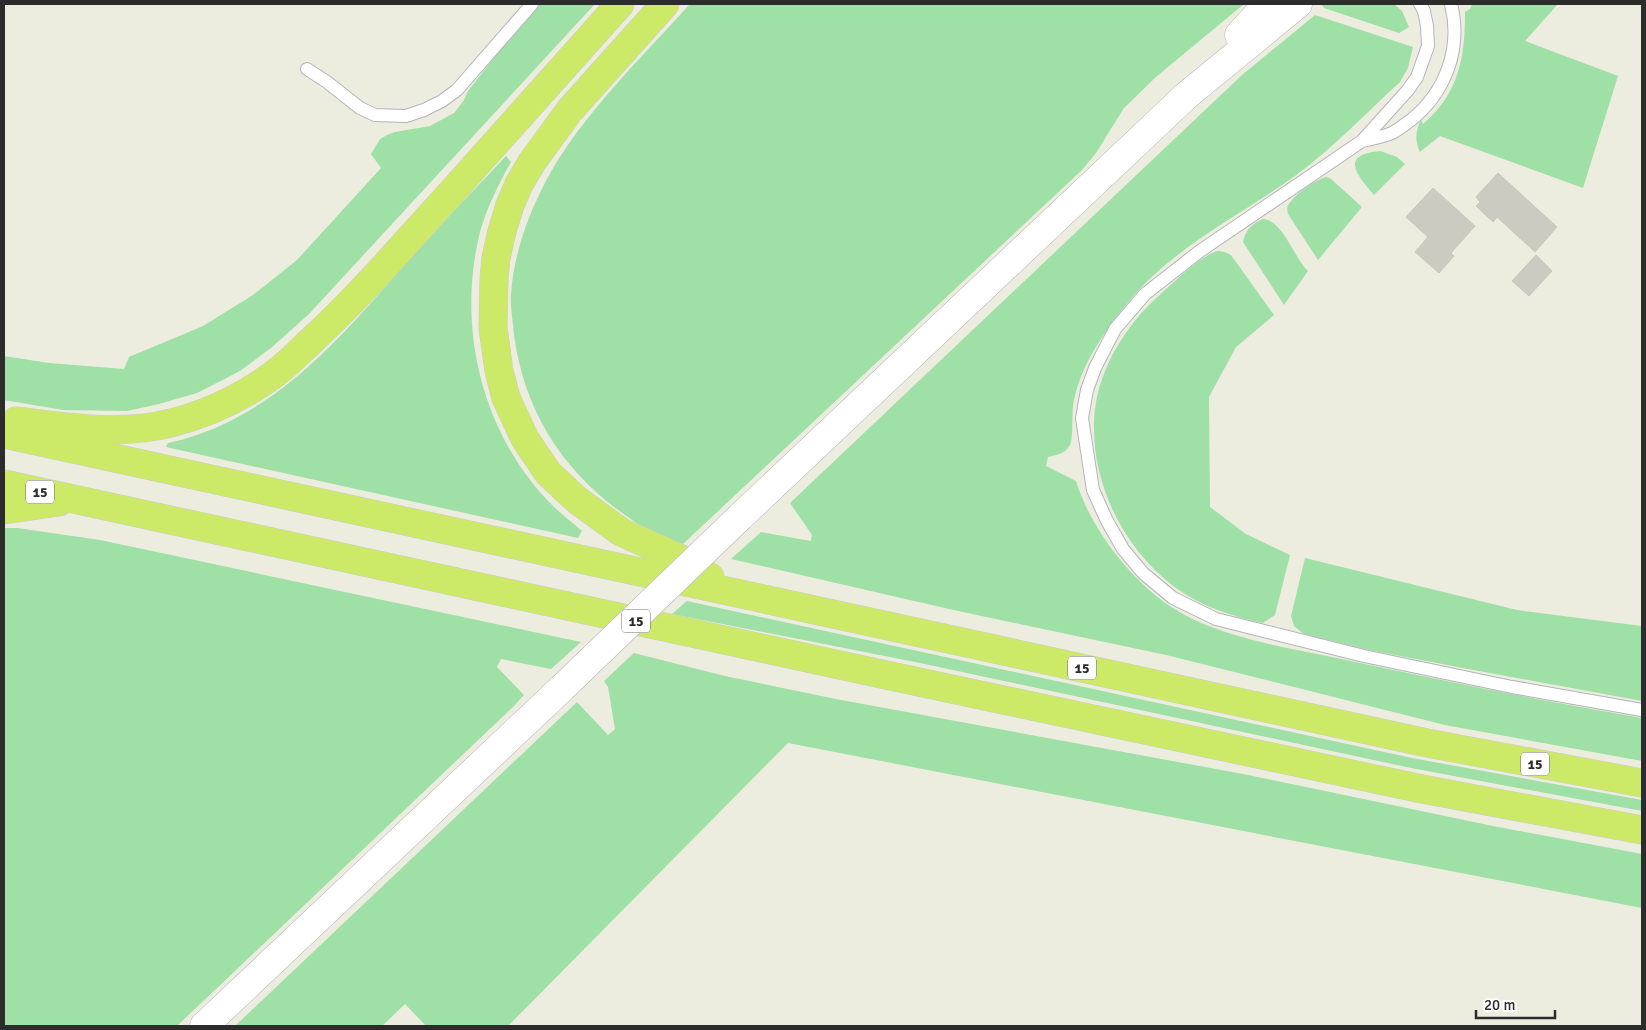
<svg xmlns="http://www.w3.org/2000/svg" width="1646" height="1030" font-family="Signika,sans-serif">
  <rect width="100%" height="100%" fill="#eceddf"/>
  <!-- green -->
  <path fill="#9fe0a6" d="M540,4h55l-286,310 -38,34 -31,23 -43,22 -38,11 -32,7 -64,-1 -59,-10v-44l45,7 75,6 5,-12 74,-31 50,-31 44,-35 84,-92 -10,-14 9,-15 7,-4 8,-3 35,-6 24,-13 10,-13 4,-9 29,-37z
    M690,4h554l-88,73 -32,31 -28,45 -14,17 -399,374c-16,-6 -34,-12 -48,-22 -68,-45 -110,-106 -121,-187 -1,-14 -4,-28 -3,-41 3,-41 17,-79 36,-115 34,-63 95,-122 143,-175z
    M1321,4h73l8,7 7,16 -10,6 -75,-25z
    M1472,4h86l-33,37 93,35 -35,112 -143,-52 -20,16c-5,-11 -5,-21 1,-32l2,4c36,-31 42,-66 42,-112l5,-3z
    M1315,15l98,32 -5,21 -8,14c-35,32 -67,66 -105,94 -53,38 -122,72 -164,123 -24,29 -49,63 -57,101 -3,12 0,37 -4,45 -5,9 -14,10 -22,12l-2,9 30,15c15,48 55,100 97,127 48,31 118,40 173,52 98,21 197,41 296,58v43l-197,-36 -279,-70 -217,-46 -218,-50 30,-27 50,9 1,-6 -22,-32 452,-428z
    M1380,151l17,6 8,7 -31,31c-17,-20 -35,-40 6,-44z
    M506,156l5,6c-12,22 -24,45 -31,70 -24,96 2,203 73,274 9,9 19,16 29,25l-4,7 -412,-91 2,-4c104,-22 173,-106 240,-182 32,-36 65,-70 98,-105z
    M1326,177l4,1 32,29 -44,53 -30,-46 -1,-6c4,-12 28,-28 39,-31z
    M1263,219c20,1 31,39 45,52l-24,34 -41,-63c2,-11 9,-19 20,-23z
    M1218,251l7,1 6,3 43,60 -38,32 -27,50 1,110 36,27 44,21 -15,60 -12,8c-30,-6 -62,-17 -87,-35 -56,-41 -91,-116 -80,-186 8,-43 35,-83 68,-111 14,-12 37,-36 54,-40z
    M4,528h13l83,12 481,102 -30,27 -50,-10 -4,8 27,28 -11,12 -336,319h-173z
    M1305,558l212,52 125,16v75l-174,-32 -99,-19 -65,-16 -10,-8 -3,-10z
    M687,601l725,157 230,42v11l-231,-43 -491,-105 -248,-49z
    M634,653l91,23 111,23 407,75 250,52 149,28v54l-854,-165 -280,283h-82l-21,-22 -23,22h-147l342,-324 31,33 7,-6 -7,-42 -4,-6z"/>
  <!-- building -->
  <path fill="#cbcbc1" stroke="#c7c8b9" d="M1498,173l59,54 -22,25 -38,-35 -4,5 -17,-16 4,-4 -4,-5z
    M1433,188l42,38 -24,27 3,3 -15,17 -24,-21 13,-15 -22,-20z
    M1536,255l16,16 -23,25 -17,-15z"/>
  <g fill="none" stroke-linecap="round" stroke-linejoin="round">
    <!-- service casing -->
    <g stroke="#b6b2be" stroke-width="14">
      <path id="service" d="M1420,4l4,7 3,15 1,20 -11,31 -9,13 -46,51 -162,110 -55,43 -30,35 -20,39 -8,22 -5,28 11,72 14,31 16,28 20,24 30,25 43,21 148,37 148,31 130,23
        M307,69l20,13 33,26 15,7 31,1 18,-6 18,-9 15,-11 75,-86
        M1362,141c10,-2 20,-4 30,-8 6,-3 13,-9 19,-13 35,-28 51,-72 40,-116"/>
    </g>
    <!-- secondary casing -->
    <g stroke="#b6b2be" stroke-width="29">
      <path id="secondary" d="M1239,35l28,-31
        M740,517l447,-422 111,-91
        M204,1026l358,-338"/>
    </g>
    <!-- primary casing -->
    <g stroke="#ccc" stroke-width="29">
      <path id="primary" d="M665,4l-95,106 -38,52 -13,22 -9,21 -8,26 -6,27 -2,20 -1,50 6,43 7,27 19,41 23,34 29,27 44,32 60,27 29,18
        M16,421c51,6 104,15 155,2 35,-9 70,-25 99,-46 15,-10 28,-24 41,-36 50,-46 94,-98 140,-148 56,-63 113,-126 169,-189
        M4,434l1423,309 215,40
        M4,484l882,191 536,114 220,41
        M4,510l55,-8"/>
    </g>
    <!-- service -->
    <use href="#service" stroke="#fff" stroke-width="12"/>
    <!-- secondary -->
    <use href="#secondary" stroke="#fff" stroke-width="28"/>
    <!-- primary -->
    <use href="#primary" stroke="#cde968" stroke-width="28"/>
    <!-- secondary-bridge casing -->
    <g stroke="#b6b2be" stroke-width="29" stroke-linecap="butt">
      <path id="secondary-bridge" d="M562,688l178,-171"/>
    </g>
    <!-- secondary-bridge -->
    <use href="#secondary-bridge" stroke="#fff" stroke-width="28"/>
  </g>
  <g text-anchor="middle" stroke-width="4" stroke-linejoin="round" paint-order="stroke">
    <!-- shield labels -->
    <g fill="#fff" stroke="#6b6b6b" stroke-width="1">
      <rect x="26" y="480.5" width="28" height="23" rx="4"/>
      <rect x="622" y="609.5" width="28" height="23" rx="4"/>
      <rect x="1068" y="656.5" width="28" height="23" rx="4"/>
      <rect x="1521" y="752.5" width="28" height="23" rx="4"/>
    </g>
    <g font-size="14" font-weight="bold" fill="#2c2c2c">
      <text x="40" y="497">15</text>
      <text x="636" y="626">15</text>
      <text x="1082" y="673">15</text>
      <text x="1535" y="769">15</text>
    </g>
  </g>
  <!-- border -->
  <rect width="1646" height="1030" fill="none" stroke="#2c2c2c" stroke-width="10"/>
  <!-- scale -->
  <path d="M1476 1010v8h79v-8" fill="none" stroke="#2c2c2c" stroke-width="2.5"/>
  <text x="1484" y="1010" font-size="15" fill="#2c2c2c" stroke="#ffffff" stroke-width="4" paint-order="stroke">20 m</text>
</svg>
